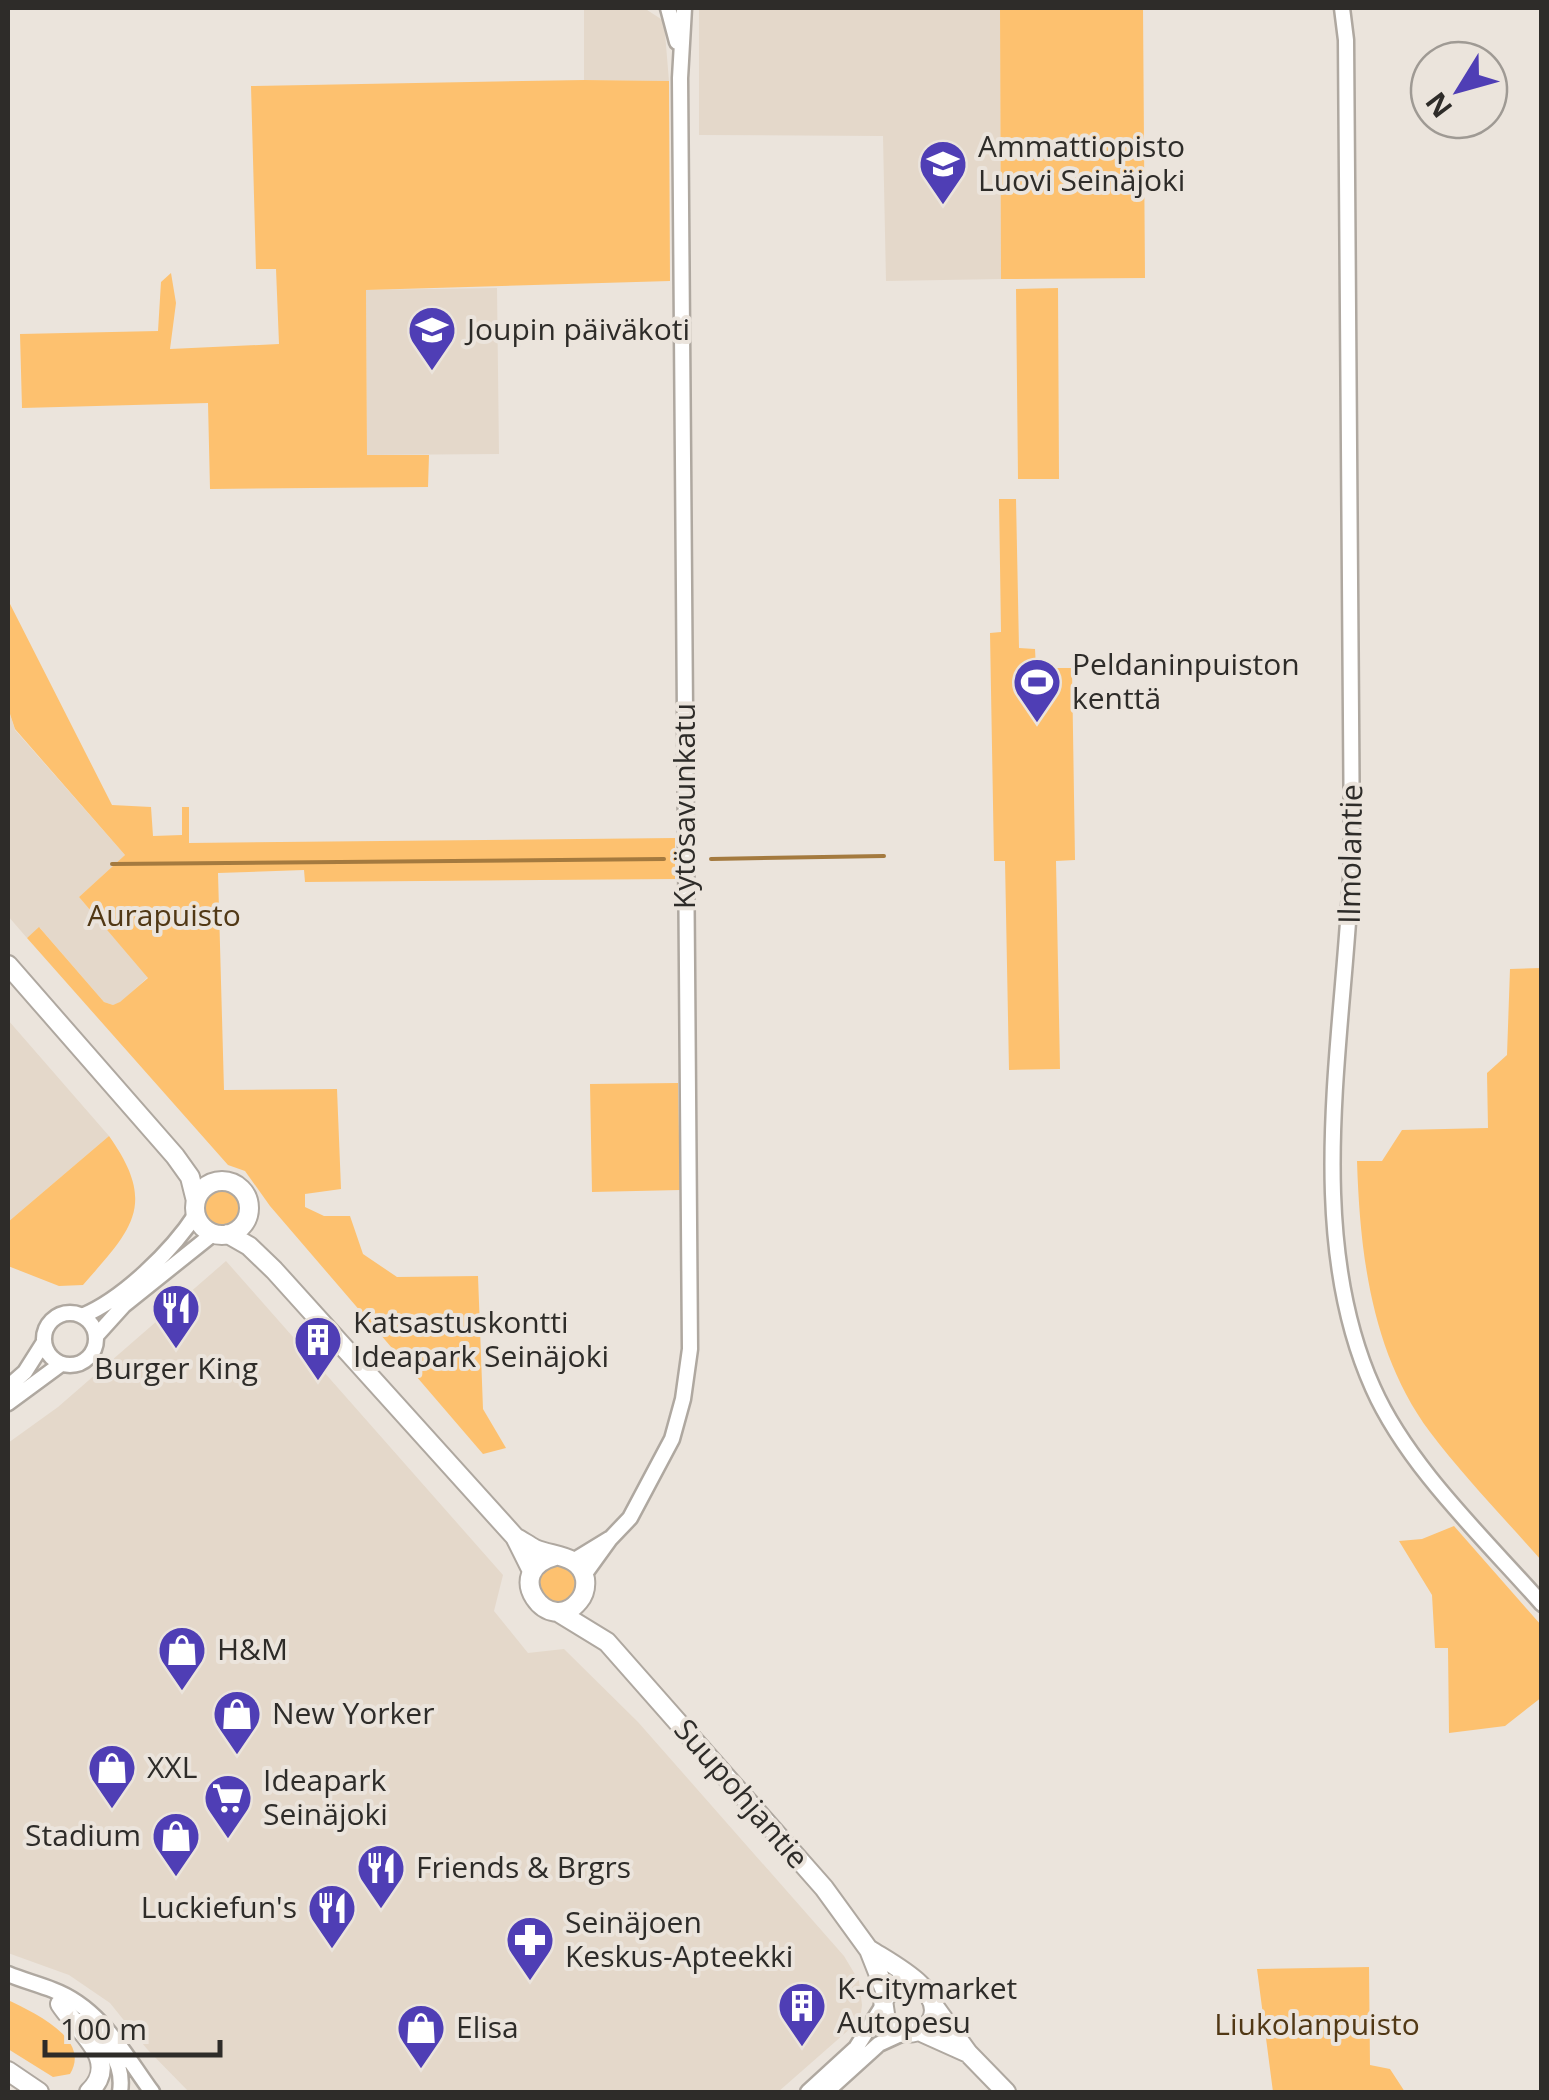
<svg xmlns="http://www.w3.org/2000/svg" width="1549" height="2100" font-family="'Open Sans',sans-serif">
  <rect width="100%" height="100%" fill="#ebe4dc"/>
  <!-- built -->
  <path fill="#e4d8ca" d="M584,8h60l20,13 5,60 -85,-1z
    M699,8h301l1,271 -115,2 -3,-145 -184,-1z
    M497,288l2,166 -132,1 -1,-165z
    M8,708l7,22 110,125 -46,42 69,80 -28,26 -7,2 -9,-3 -64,-74 -13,10 -19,-22z
    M8,1020l101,116 -101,86z
    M226,1261l277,314 -9,36 34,42 36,-4 74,73 206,234 15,25 3,24 -2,15 -82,72h-589l-42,-43 -37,-46 -41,-28 -61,-22v-510l50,-36z"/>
  <!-- green -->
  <path fill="#fdc16f" d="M1000,8h143l2,270 -144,1z
    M584,80l85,1 1,200 -304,9 1,165h62l-1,32 -218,2 -2,-86 -186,5 -2,-74 138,-3 3,-49 10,-9 5,30 -6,46 109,-5 -3,-75h-20l-5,-183z
    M1058,288l1,191h-41l-2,-190z
    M999,499h17l3,149 16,1 1,19h36l3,192 -19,1 4,208 -51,1 -4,-209h-11l-4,-228 11,-1z
    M8,600l104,205 39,2 2,29 29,-1v-28h7v36l486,-5v41l-370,3 -1,-12 -86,3 6,217 113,-1 4,100 -36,5v13l19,9h26l13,38 34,23 81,-1 5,133 23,39 -23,6 -213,-248 -25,-35 -17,-6 -201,-227 12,-11 65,75 9,3 7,-3 28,-24 -69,-81 46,-42 -110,-126 -7,-21z
    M1541,968h1l-1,592c-37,-42 -77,-83 -111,-128 -58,-78 -70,-176 -73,-271h25l20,-31 86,-2 -1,-55 20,-18 3,-86z
    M678,1083l2,107 -88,2 -2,-108z
    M109,1136c49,69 23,93 -26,149l-24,1 -51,-20v-44z
    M203 1208a19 19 0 1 1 38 0a19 19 0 1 1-38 0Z
    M1454,1526l87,99 1,72 -37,29 -56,7 -1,-85h-13l-3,-53 -33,-54 23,-2z
    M539 1584a19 19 0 1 1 38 0a19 19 0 1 1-38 0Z
    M1369,1967l1,98 20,4 15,23h-132l-16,-123z
    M8,2000c24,12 84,38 62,74l-17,3 -45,-28z"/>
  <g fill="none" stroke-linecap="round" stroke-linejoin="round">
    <!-- stream -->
    <path stroke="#a47a3f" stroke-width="4" d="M711,859l173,-3
      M112,864l552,-5"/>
    <!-- minor casing -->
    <g stroke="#afa8a0" stroke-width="19">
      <path id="minor" d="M668,8l9,34
        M1342,8l4,32 6,812c-5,172 -52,374 21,536 35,79 112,151 169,216
        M44 1339a26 26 0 1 1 52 0a26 26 0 1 1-52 0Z
        M82,1316c41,-17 90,-65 114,-102
        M96,1336l28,-31 90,-72
        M8,1387l17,-15 19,-30
        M8,1403l53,-39
        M573,1561l36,-22
        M584,1575l26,-36 20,-21 42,-79 11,-40 7,-50 -10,-1271 4,-70
        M8,1974c14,6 30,10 45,16 48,18 71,64 99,102
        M80,2021c24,19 45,39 40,71
        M808,2092l48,-44 26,-41
        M826,2092l53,-48 24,-11"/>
    </g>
    <!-- major casing -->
    <g stroke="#afa8a0" stroke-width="22">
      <path id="major" d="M8,965l167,191 15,21 6,24
        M195 1208a27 27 0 1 1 54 0a27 27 0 1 1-54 0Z
        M228,1234l21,12 25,24 241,267 17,34
        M515,1537c7,4 13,8 20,12 18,8 45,5 50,30 1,8 -1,16 -6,22 -30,37 -80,-30 -24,-45
        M558,1612l49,30 217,246 45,62 17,43
        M870,1950c20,13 78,42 61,71 -7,10 -16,12 -28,12l-17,-12 -3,-21 15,-17 15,-2
        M60,2004c17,27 62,56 29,88
        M934,2006l34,47 38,39
        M919,2031l49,22
        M8,2071l31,21"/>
    </g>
    <!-- minor -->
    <use href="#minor" stroke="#fff" stroke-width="14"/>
    <!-- major -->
    <use href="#major" stroke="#fff" stroke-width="18"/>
  </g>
  <!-- icons -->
  <defs>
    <g id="school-pin" transform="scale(2.5)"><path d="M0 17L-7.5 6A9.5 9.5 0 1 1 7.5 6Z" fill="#4f3eb5" stroke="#ebe4dc"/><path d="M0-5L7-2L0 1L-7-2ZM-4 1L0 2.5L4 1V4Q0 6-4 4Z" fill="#fff"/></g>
    <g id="stadium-pin" transform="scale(2.5)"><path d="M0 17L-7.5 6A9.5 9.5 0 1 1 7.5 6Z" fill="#4f3eb5" stroke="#ebe4dc"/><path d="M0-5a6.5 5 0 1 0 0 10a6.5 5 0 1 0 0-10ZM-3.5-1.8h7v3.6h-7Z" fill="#fff"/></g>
    <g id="restaurant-pin" transform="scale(2.5)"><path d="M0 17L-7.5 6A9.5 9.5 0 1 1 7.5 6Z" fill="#4f3eb5" stroke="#ebe4dc"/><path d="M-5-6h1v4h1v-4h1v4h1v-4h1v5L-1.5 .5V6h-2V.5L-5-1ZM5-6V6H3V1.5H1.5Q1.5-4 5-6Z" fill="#fff"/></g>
    <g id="building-pin" transform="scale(2.5)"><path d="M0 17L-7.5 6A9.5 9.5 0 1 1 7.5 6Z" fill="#4f3eb5" stroke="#ebe4dc"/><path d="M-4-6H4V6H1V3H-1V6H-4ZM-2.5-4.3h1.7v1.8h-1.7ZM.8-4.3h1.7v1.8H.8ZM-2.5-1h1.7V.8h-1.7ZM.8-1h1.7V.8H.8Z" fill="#fff"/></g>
    <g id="shop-pin" transform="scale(2.5)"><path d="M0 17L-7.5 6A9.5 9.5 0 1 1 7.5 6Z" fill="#4f3eb5" stroke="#ebe4dc"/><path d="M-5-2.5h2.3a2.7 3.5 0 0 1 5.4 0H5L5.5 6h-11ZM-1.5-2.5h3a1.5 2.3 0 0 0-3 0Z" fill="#fff"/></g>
    <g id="supermarket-pin" transform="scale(2.5)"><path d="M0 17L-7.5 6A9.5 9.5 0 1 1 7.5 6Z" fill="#4f3eb5" stroke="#ebe4dc"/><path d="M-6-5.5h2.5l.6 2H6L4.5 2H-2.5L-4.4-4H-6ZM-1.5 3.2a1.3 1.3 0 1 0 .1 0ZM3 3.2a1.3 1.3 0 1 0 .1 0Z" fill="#fff"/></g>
    <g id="pharmacy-pin" transform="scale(2.5)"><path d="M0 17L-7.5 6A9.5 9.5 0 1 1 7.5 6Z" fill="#4f3eb5" stroke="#ebe4dc"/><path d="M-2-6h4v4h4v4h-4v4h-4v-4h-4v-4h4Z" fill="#fff"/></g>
  </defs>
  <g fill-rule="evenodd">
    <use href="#school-pin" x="943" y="164"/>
    <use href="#school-pin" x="432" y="330"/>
    <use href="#stadium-pin" x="1037" y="682"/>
    <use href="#restaurant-pin" x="176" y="1308"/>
    <use href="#building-pin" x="318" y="1340"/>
    <use href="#shop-pin" x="182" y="1650"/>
    <use href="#shop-pin" x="237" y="1714"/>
    <use href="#shop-pin" x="112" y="1768"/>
    <use href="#supermarket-pin" x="228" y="1798"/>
    <use href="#shop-pin" x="176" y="1836"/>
    <use href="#restaurant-pin" x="381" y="1868"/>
    <use href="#restaurant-pin" x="332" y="1908"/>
    <use href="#pharmacy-pin" x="530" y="1940"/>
    <use href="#building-pin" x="802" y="2006"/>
    <use href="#shop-pin" x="421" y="2028"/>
  </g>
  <g text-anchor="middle" stroke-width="8" stroke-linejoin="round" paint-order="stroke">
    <!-- poi labels -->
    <g font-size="30" fill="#2e2c29" stroke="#ebe4dc" text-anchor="start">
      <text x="978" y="157">Ammattiopisto<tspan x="978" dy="34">Luovi Seinäjoki</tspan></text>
      <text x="467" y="340">Joupin päiväkoti</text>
      <text x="1072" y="675">Peldaninpuiston<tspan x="1072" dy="34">kenttä</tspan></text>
      <text x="353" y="1333">Katsastuskontti<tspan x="353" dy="34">Ideapark Seinäjoki</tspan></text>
      <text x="176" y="1379" text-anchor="middle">Burger King</text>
      <text x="217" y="1660">H&amp;M</text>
      <text x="272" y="1724">New Yorker</text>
      <text x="147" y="1778">XXL</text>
      <text x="263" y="1791">Ideapark<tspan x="263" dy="34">Seinäjoki</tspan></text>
      <text x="141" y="1846" text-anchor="end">Stadium</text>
      <text x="416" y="1878">Friends &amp; Brgrs</text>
      <text x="297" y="1918" text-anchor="end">Luckiefun's</text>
      <text x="565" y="1933">Seinäjoen<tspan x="565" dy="34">Keskus-Apteekki</tspan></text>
      <text x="837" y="1999">K-Citymarket<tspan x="837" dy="34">Autopesu</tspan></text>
      <text x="456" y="2038">Elisa</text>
    </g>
    <!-- street labels -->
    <g font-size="30" fill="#2e2c29" stroke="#ebe4dc">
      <text transform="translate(685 806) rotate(-90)" y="10">Kytösavunkatu</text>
      <text transform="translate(1351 854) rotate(-89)" y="10">Ilmolantie</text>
      <text transform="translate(741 1794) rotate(49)" y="10">Suupohjantie</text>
    </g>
    <!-- park labels -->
    <g font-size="30" fill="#513815" stroke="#ebe4dc">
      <text x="164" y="926">Aurapuisto</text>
      <text x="1317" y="2035">Liukolanpuisto</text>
    </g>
  </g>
  <!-- border -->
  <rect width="1549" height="2100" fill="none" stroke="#2e2c29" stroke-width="20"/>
  <!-- north arrow -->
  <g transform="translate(1459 90) rotate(233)"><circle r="48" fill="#ebe4dc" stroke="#9f9a94" stroke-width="2.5"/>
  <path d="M0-8L18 38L0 25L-18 38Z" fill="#4f3eb5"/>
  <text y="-15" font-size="28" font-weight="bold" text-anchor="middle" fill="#2e2c29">N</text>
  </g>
  <!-- scale -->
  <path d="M45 2040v15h175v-15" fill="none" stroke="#2e2c29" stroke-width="5"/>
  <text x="60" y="2040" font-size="30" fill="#2e2c29" stroke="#ebe4dc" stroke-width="8" paint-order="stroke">100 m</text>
</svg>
